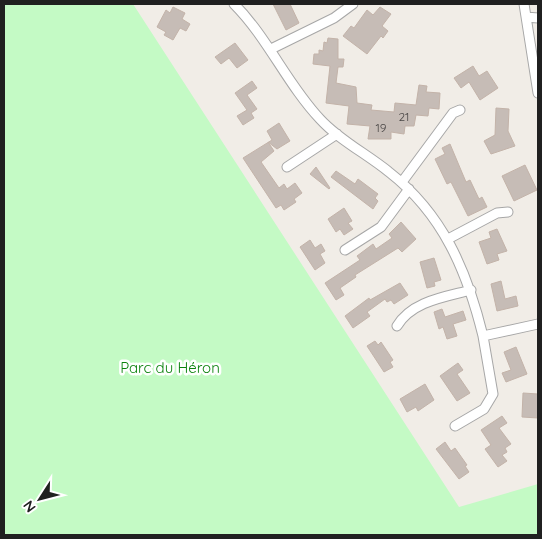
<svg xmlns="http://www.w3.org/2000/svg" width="542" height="539" font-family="Quicksand,sans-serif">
  <rect width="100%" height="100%" fill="#f1ede7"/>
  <!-- park -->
  <path fill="#c4fac5" d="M4,4h129l326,503 79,-23v51h-534z"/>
  <!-- building -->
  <path fill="#c6bcb6" stroke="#c3b3a9" d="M273,4h17l9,19 -13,7z
    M173,7l12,6 -3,6 8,5 -4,7 -6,-3 -7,12 -9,-5 2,-3 -9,-5 9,-17 4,3z
    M380,7l11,7 -9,12 6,5 -5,7 -2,-2 -14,18 -24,-18 8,-10 3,2 13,-18 6,5z
    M328,38l10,1v20h6l-1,8h-5l-2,16 20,4 1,16 15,2 -1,5 23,2 1,-9 21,2 3,-20 8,1 -1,6 14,1 -1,16 -10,-1 -1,8 -12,-1 -2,11h-9l-1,8 -13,-2v7h-23l2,-13 -23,-2 2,-18 -23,-3 4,-37 -17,-2 1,-10h5v-4l4,1 1,-9 3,1z
    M235,43l13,17 -11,8 -8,-10 -8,6 -6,-7z
    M473,66l6,10 8,-5 11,17 -18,12 -11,-18 -8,6 -7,-10z
    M252,81l5,7 -10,7 10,14 -6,4 3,5 -11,7 -6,-9 10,-6 -12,-17z
    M496,108l13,1 -1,22 7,15 -24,8 -7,-13 11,-6z
    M279,123l11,18 -13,8 -9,-7 6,9 -13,11 18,26 5,-4 3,5 8,-6 7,10 -8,6 2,3 -12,8 -3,-5 -5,3 -33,-50 29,-18 -5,-9z
    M450,144l16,38 4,-2 9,19 3,-2 5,10 -19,9 -17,-34 -4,2 -12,-25 10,-5 -3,-6z
    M525,165l12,25 -23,11 -12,-25z
    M316,167l14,21 -1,1 -19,-15z
    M336,171l19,13 3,-5 20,15 -3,4 3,3 -5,8 -42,-32z
    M344,208l8,13 -4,2 5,6 -9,6 -4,-6 -4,3 -8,-13z
    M401,222l15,17 -14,13 -4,-4 -43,27 1,2 -16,11 4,7 -8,5 -11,-17 35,-23 -3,-4 16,-12 3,5 16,-11 -3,-4z
    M497,229l10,22 -10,3 2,6 -12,4 -8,-22 12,-4 -2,-6z
    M310,240l5,8 6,-4 4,7 -5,3 5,9 -10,7 -15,-23z
    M434,258l7,22 -7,2 1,4 -8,2 -7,-26z
    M501,281l4,18 11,-3 2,10 -21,5 -6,-27z
    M400,283l8,12 -14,9 -3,-4 -4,2 -2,-3 -18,13 3,4 -17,12 -8,-12 24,-18 1,2z
    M442,309l3,8 18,-6 3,9 -13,4 4,12 -10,3 -4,-12 -4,2 -5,-17z
    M375,341l3,4 3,-3 12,18 -3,2 3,5 -9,5 -17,-26z
    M516,347l11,27 -21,8 -4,-9 9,-3 -7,-18z
    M458,363l5,7 -6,4 13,19 -13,8 -17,-25z
    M425,384l9,16 -16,11 -2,-4 -9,5 -7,-13z
    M523,393l15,1v24l-16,-1z
    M502,416l5,7 -8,5 12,16 -6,4 2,4 -5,3 5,6 -9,6 -13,-18 6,-4 -10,-15z
    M445,442l6,9 4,-3 12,17 -2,1 4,6 -10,7 -23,-30z"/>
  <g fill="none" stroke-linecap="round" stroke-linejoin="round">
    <!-- street casing -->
    <g stroke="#a7a7a7" stroke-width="11">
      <path id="street" d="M234,4c34,34 53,80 86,115 19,21 47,35 69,53 54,42 78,99 94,164l55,-12
        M524,4l14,89
        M526,17l12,1
        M271,49l63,-31 19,-14
        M287,167l50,-33
        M402,182l51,-69 7,-3
        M448,239l49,-26 11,-1
        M345,250l36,-23 28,-38
        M397,326c15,-25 48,-29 74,-36
        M455,426l29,-17 9,-15 -10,-58"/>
    </g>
    <!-- street -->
    <use href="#street" stroke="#fff" stroke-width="9"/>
  </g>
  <g text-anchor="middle" stroke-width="5" stroke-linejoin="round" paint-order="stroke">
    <!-- number labels -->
    <g font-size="12" fill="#4a4746">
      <text x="404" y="121">21</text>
      <text x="381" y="132">19</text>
    </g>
    <!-- park labels -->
    <g font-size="15" fill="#0b820d" stroke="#fff">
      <text x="170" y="373">Parc du Héron</text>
    </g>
  </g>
  <!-- border -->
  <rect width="542" height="539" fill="none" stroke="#202020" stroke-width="10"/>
  <!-- north arrow -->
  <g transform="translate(40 499) rotate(234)" stroke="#ffffff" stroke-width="4" paint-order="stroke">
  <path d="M0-4L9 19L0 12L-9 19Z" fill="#202020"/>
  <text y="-8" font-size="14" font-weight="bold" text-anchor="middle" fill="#202020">N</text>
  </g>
</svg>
